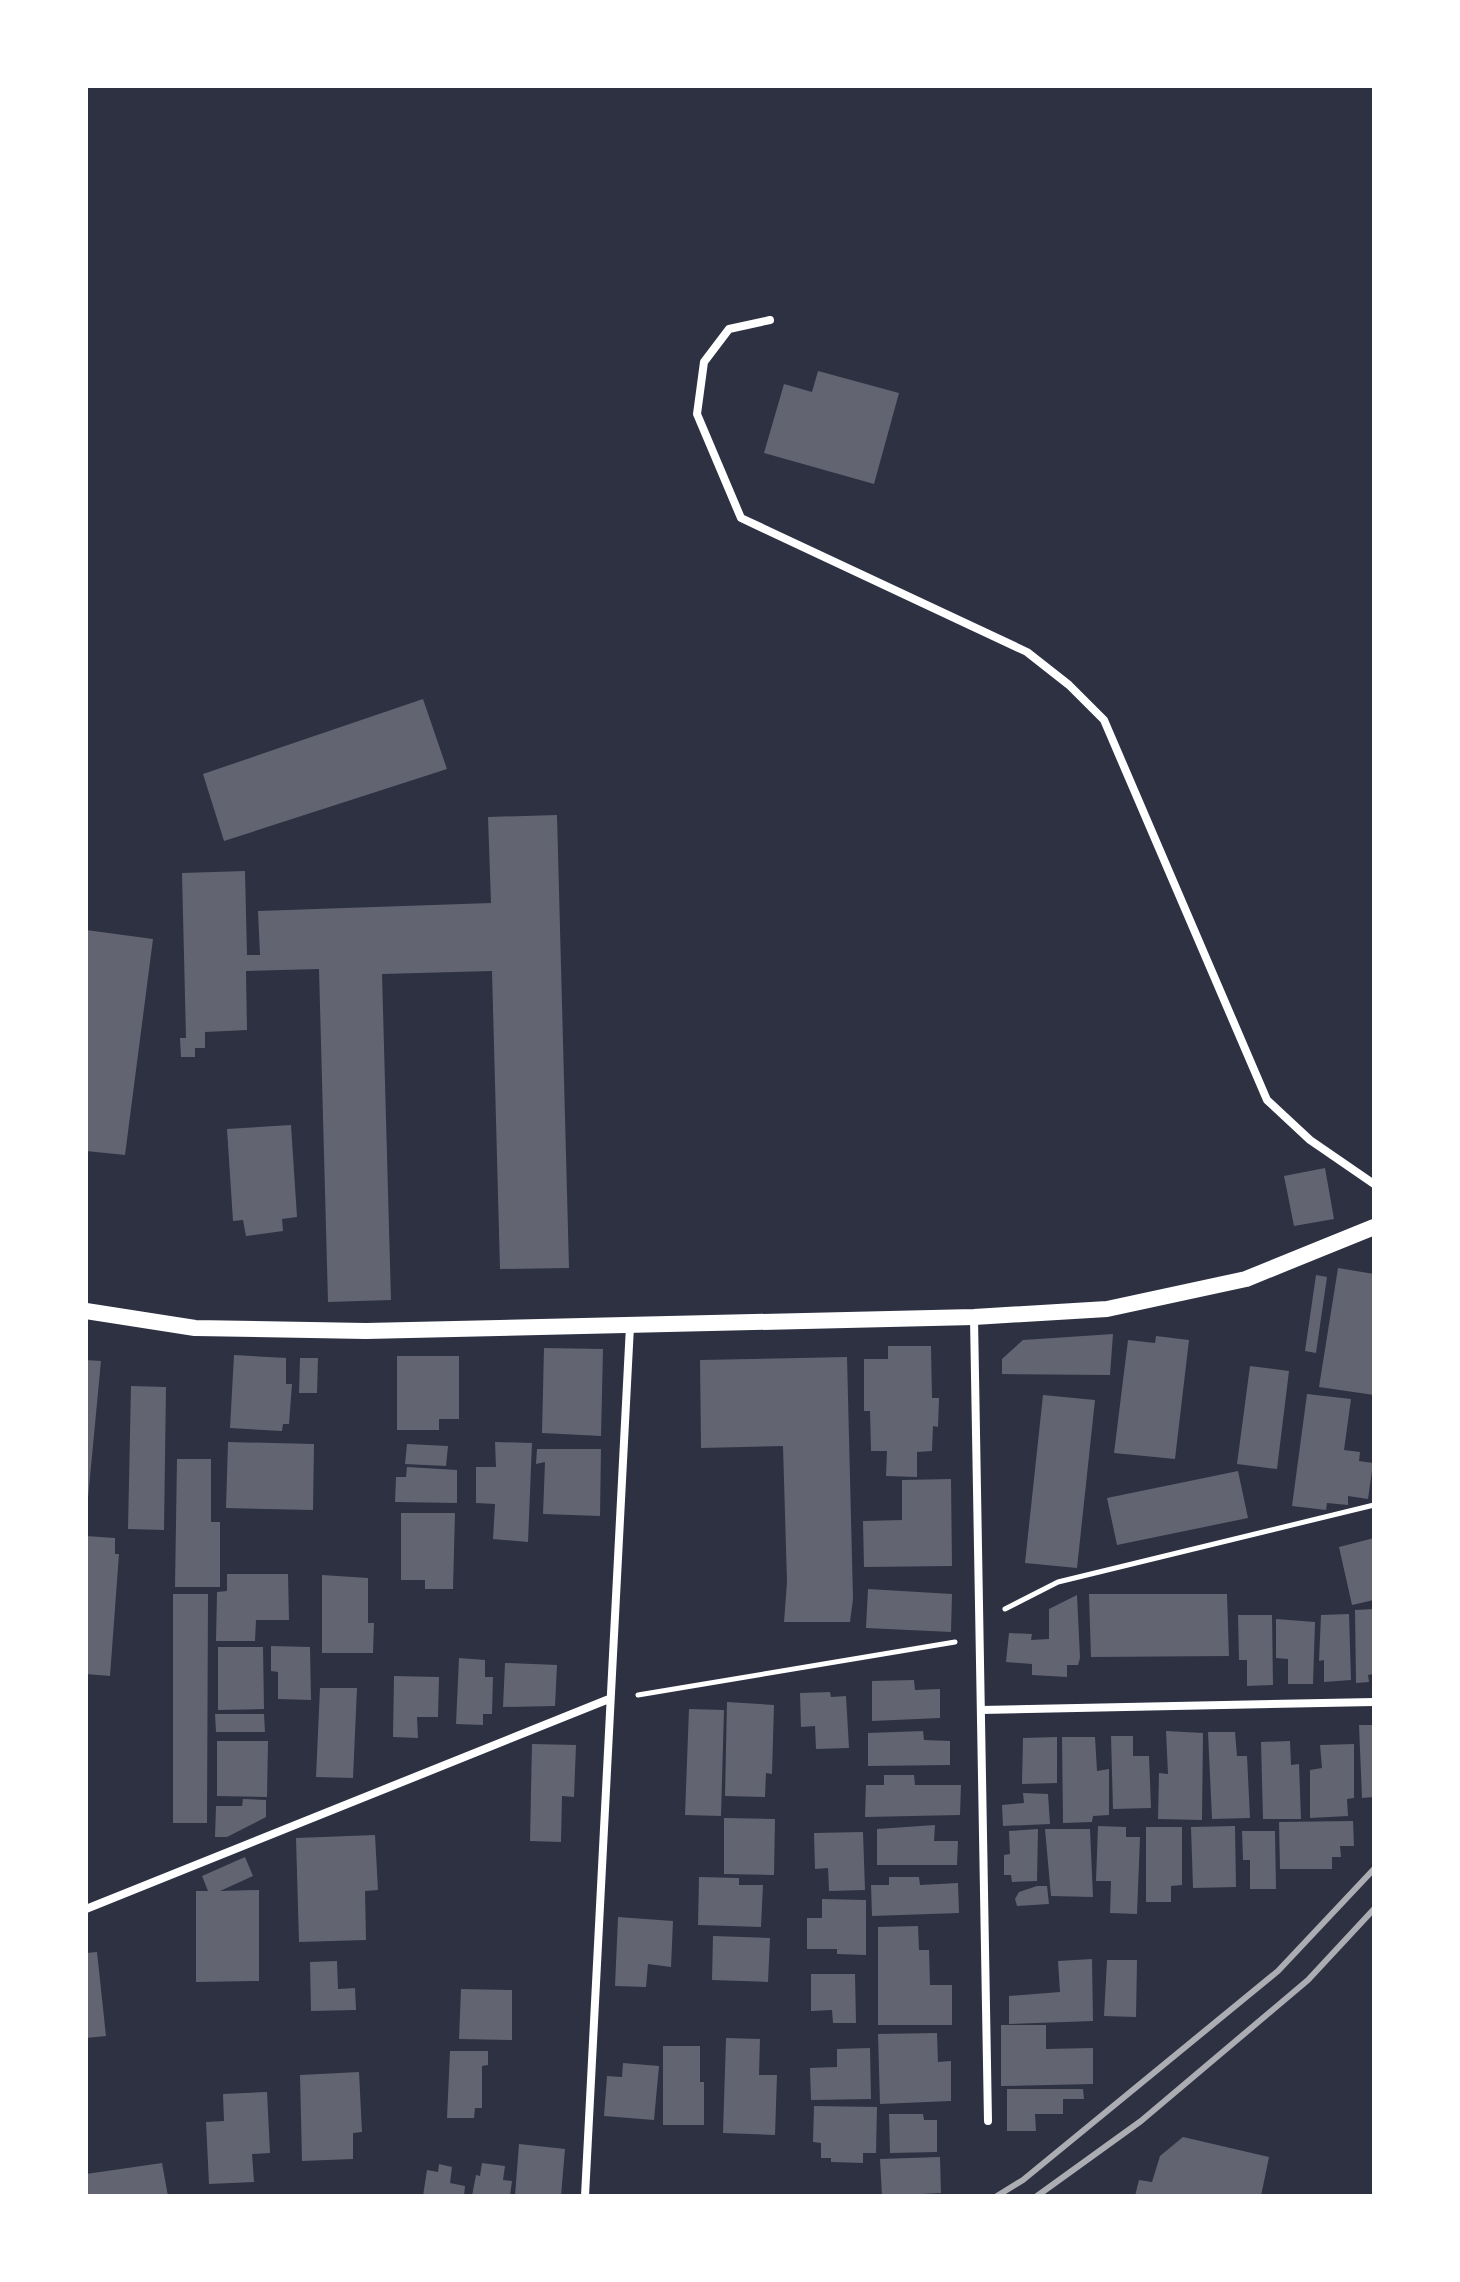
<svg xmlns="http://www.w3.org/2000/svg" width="1460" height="2282" font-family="Jost,sans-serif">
  <rect width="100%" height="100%" fill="#2d3142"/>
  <!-- building -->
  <path fill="#626471" d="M818,371l81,22 -25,91 -110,-31 20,-69 28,8z
    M423,699l24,70 -223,72 -21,-67z
    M557,815l12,453 -69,1 -8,-298 -110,3 9,326 -63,2 -9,-333 -73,2 1,59 -42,2v16h-10v9h-14l-1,-19h6l-4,-165 63,-2 2,84h13l-2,-44 233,-8 -3,-86z
    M86,930l67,9 -28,216 -39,-4z
    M291,1125l6,92 -15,2 1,12 -37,5 -3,-16 -10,1 -6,-92z
    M1325,1168l9,51 -40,7 -10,-50z
    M1338,1268l36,6v121l-55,-8z
    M1316,1275l11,2 -11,76 -11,-2z
    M1113,1334l-3,41 -108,-1v-15l21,-19z
    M1156,1336l33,4 -14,119 -61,-6 14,-113 27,3z
    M888,1346h43l1,52h7l-1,29 -5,-1 -1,25 -15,1v25l-31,-1 1,-25h-16l-1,-40h-6v-52h24z
    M544,1348l59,1 -2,87 -59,-3z
    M234,1355l52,3v26h6l-3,40h-6l-1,7 -52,-3z
    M397,1356h62v63h-20v11h-42z
    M847,1357l6,242 -3,23h-66l3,-40 -4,-136 -82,2 -1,-88z
    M300,1358h18l-1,35h-18z
    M86,1360l15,1 -13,137h-2z
    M1250,1366l39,5 -12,98 -40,-5z
    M131,1386l35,1 -2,143 -36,-1z
    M1307,1394l44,5 -7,51 16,2 -1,9 14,2 -5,36 -20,-3v9l-21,-2 -1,7 -34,-4z
    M1043,1395l52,5 -18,168 -52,-5z
    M228,1442l86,2 -1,66 -87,-2z
    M495,1442l37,1 -4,99 -35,-3 2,-35 -19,-1v-36h20z
    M407,1444l41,2 -2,20 -41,-2z
    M537,1449h64l-1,67 -57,-2 2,-52 -9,2z
    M177,1459h34v63h9v65h-45z
    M407,1467l50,3v33l-62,-1 1,-25h10z
    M1238,1471l10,47 -131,27 -10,-47z
    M951,1479l1,87 -88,1 -1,-46 39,-1v-40z
    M401,1513h54l-2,76h-28v-9h-24z
    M86,1536l29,2v16h4l-9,122 -24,-2z
    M1374,1538v62l-22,5 -13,-58z
    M227,1574h61l1,46h-33l-1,21h-39l1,-49 10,-1z
    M322,1575l46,3v45h6l-1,30h-51z
    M868,1589l84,5 -1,38 -85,-4z
    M173,1594h35l-1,229h-34z
    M1089,1594h138l2,62 -138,1z
    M1077,1595l3,63 -2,7h-11v12l-35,-2v-11l-26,-2 3,-29 23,1 -1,6 18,-1v-30z
    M1374,1609v65l-6,1 1,7 -13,1 -1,-73z
    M1349,1614l2,66 -27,2v-22l-5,1 2,-46z
    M1238,1615h34l1,70 -26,1v-26h-8z
    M1276,1619l39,3 -2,62h-25v-25l-12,-1z
    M271,1646l39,1 1,53 -33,-1v-27l-7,-1z
    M218,1647h45l1,62 -46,1z
    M459,1658l26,2v17h8l-1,37h-9v11l-27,-1z
    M505,1663l52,2 -2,41 -52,1z
    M394,1676l45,1 -1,40h-21l1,21 -25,-1z
    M914,1680l1,10 25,-1v29l-68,3v-40z
    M320,1688h37l-4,90 -37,-1z
    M830,1692l1,5 15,-1 3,52 -33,1 -1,-23 -14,1 -1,-34z
    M727,1702l47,3 -2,69 -6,-1 -1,24 -40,-1z
    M689,1709l35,1 -3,106 -36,-1z
    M215,1714h49l1,18h-49z
    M1359,1725h15v72l-12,1z
    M923,1731l1,9 26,1v24l-82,1v-33z
    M1166,1731l37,2 -1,87 -44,-1 1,-46 9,1z
    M1208,1732h27l2,24h10l3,62 -38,1z
    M1111,1736h22v20h16l2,52 -38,1z
    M1057,1737v46l-35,1 1,-46z
    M1062,1737h33l2,34 12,-2v46l-16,1 -1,6 -29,1z
    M217,1741h51l-1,56 -50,-1z
    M1290,1741l1,24 8,-1 2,55h-38l-2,-77z
    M532,1744l44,1 -2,52 -12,-1 -1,46 -31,-1z
    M1354,1744v54l-7,1 1,17 -38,2v-48l12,-2 -2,-23z
    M884,1775h30l1,10h46l-1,30 -95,2 1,-32h18z
    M1023,1793l25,1 2,30 -47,2 -1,-21 22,-2z
    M243,1799l23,1v17l-39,20h-12l1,-31h26z
    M724,1818l51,1 -1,56 -50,-1z
    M1353,1821l1,25h-14l1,11h-9v12h-52l-1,-47z
    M935,1825l-1,16h24l-1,24h-80v-36z
    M1098,1826l28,1v10h14l-3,77 -27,-1 1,-32h-15z
    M1235,1826l1,61 -43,1 -2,-61z
    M1146,1827h36v58l-11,1v16h-25z
    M1038,1829l-1,52 -25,1 -1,-7h-7v-20l6,-1 -1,-23z
    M1045,1829h45l3,68 -42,-1z
    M1242,1831h33l1,58h-26v-29h-7z
    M863,1832l2,58 -36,1 -1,-23 -13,1 -1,-36z
    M375,1835l3,55 -13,1 1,49 -67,2 -3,-104z
    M245,1857l8,19 -33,15 39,-1v91l-63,1v-91h12l-6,-15z
    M699,1877l40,1v7h24l-2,42 -63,-2z
    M889,1877h30l1,8 38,-2 1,30 -87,3 -1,-31h18z
    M1037,1886h10l2,18 -32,2 -2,-7 4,-7z
    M822,1899l44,1v55l-29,-1v-5h-30v-31h15z
    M618,1917l55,4 -2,46 -23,-3 -2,23 -31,-1z
    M918,1926l1,24h10l1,35h22v40h-74v-98z
    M713,1936l57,2 -2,44 -56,-2z
    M97,1952l9,84 -20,2v-85z
    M1092,1959l1,62 -84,3v-28l51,-4 -2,-31z
    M1107,1960h30l-1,57 -32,-1z
    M337,1961l1,28 17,-1 1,22 -45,1 -1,-49z
    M811,1974h44l1,49h-23l-1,-13 -21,1z
    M461,1989l51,1v50l-53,-1z
    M1001,2025h45v24l47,-1v36l-92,2z
    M937,2033l1,29 13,-1v40l-71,3 -2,-70z
    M726,2038l34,1 -1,36h18l-2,60 -52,-2z
    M663,2046h37v36h4v43h-41z
    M870,2048l1,51 -60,1 -1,-32 27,-1v-18z
    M450,2051h38v14l-6,1v42h-7l-1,10h-27z
    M623,2063l36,3 -5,54 -50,-4 3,-40 15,1z
    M359,2072l3,60 -9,1v26l-51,2 -2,-86z
    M1007,2089h76l1,10h-21v15h-28l1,17h-29z
    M267,2092l3,61 -18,1 2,28 -45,2 -3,-62 18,-1 -1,-27z
    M814,2106l63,1 -1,46h-13v10l-32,-1v-4h-10v-15l-8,-1z
    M889,2114h34l1,6h13v32l-47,1z
    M1183,2137l86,20 -8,39h-126l4,-16 13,2 8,-26z
    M519,2144l46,5 -4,47h-46z
    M940,2157l1,36 -59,3 -2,-37z
    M162,2163l6,33h-82v-22z
    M482,2163l23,3 -2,14 9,1 -2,15h-38l4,-21 4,1z
    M439,2164l13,3 -2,16 15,3 -1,10h-41l4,-26 11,2z"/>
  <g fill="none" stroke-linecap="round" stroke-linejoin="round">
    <!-- path -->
    <path stroke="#fff" stroke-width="5" d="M1005,1609l53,-27 316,-77
      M638,1695l317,-53"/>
    <!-- minor -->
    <path stroke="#fff" stroke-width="8" d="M770,320l-41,9 -25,33 -7,52 44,104 286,134 42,33 35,35 163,380 43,40 64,44
      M974,1318l14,803
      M981,1710l393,-8
      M86,1909l523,-210
      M585,2196l45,-870"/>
    <!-- secondary -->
    <path stroke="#fff" stroke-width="16" d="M86,1311l109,17 171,3 608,-14 133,-8 139,-30 128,-52"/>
    <!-- rail -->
    <path stroke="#abadb3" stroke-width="6" d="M997,2196l26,-16 255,-209 96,-102
      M1037,2196l104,-75 167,-141 66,-71"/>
  </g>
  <!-- border -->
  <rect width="1460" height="2282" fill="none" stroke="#ffffff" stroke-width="176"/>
</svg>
